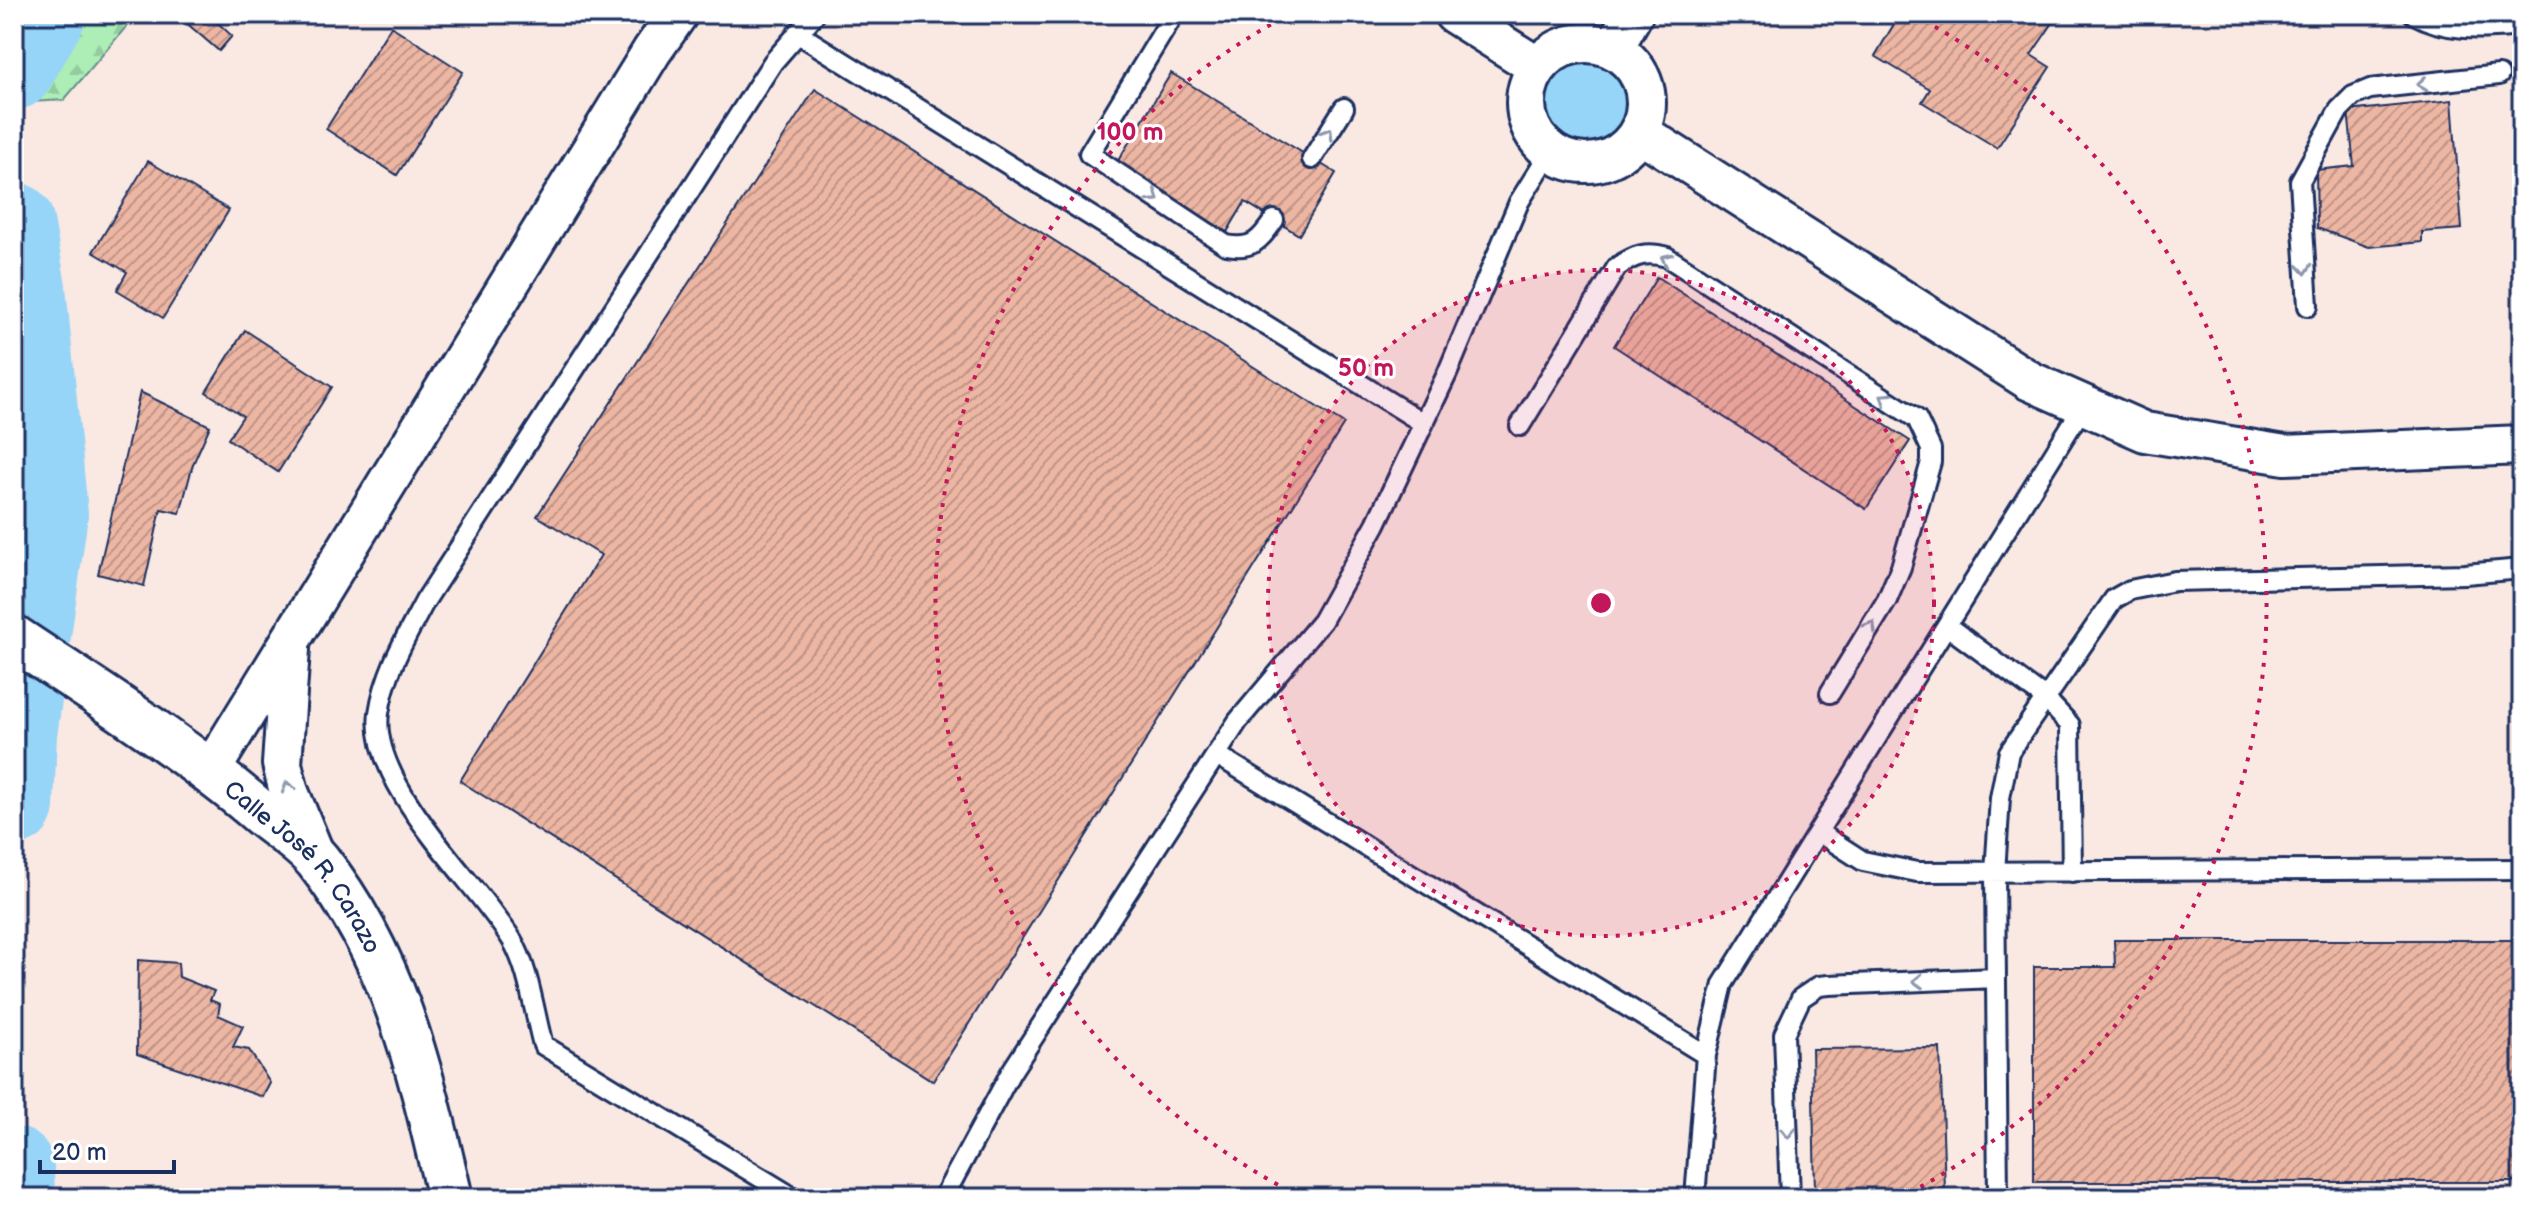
<svg xmlns="http://www.w3.org/2000/svg" width="2536" height="1212" font-family="'Balsamiq Sans',sans-serif">
  <defs>
    <pattern id="grass-tufts" width="24" height="20" patternUnits="userSpaceOnUse" patternTransform="scale(2)"><rect width="24" height="20" fill="#adedb6"/><path d="M3 7l-1-3M5 7V3M7 7l1-3M15 17l-1-3M17 17v-4M19 17l1-3" fill="none" stroke="#94cc9f"/></pattern>
    <pattern id="forest-firs" width="22" height="20" patternUnits="userSpaceOnUse" patternTransform="scale(2)"><rect width="22" height="20" fill="#adedb6"/><path d="M5 1l3.5 6h-7zM16 11l3.5 6h-7z" fill="#94cc9f"/></pattern>
    <pattern id="building-hatch" width="6" height="6" patternUnits="userSpaceOnUse" patternTransform="scale(2)"><rect width="6" height="6" fill="#edb6a3"/><path d="M-1 1l2-2M0 6l6-6M5 7l2-2" fill="none" stroke="#bf9488"/></pattern>
  </defs>
  <rect width="100%" height="100%" fill="#fae9e3"/>
  <filter id="ink" filterUnits="userSpaceOnUse"><feTurbulence type="fractalNoise" baseFrequency=".0125" numOctaves="2"/><feDisplacementMap in="SourceGraphic" scale="16" xChannelSelector="R" yChannelSelector="G"/><feConvolveMatrix kernelMatrix="1 2 1 2 8 2 1 2 1" color-interpolation-filters="sRGB"/></filter>
  <g filter="url(#ink)">
    <!-- grass -->
    <path fill="url(#grass-tufts)" stroke="#648e8a" stroke-width="2" d="M1535 102a50 50 0 1 1 100 0a50 50 0 1 1-100 0Z"/>
    <!-- forest -->
    <path fill="url(#forest-firs)" stroke="#648e8a" stroke-width="2" d="M14,14h123l-73,86 -50,3z"/>
    <!-- water -->
    <path fill="#96d5f7" stroke="#6593ba" stroke-width="2" d="M1541 102a43 43 0 1 1 86 0a43 43 0 1 1-86 0Z"/>
    <g fill="none" stroke-linecap="round" stroke-linejoin="round">
      <!-- river -->
      <path stroke="#96d5f7" stroke-width="80" d="M14,70l32,-56
        M14,222l12,66 22,226 -31,220 -3,72
        M14,1167l1,31"/>
    </g>
    <!-- building -->
    <path fill="url(#building-hatch)" stroke="#1b2f5e" stroke-width="2" d="M176,14h48l-7,8 15,14 -13,15z
      M1900,14h159l-28,41 19,12 -53,81 -75,-46 8,-13 -55,-33z
      M391,26l72,46 -66,103 -71,-46z
      M1171,73l165,100 -37,62 -54,-33 -18,30 -111,-68z
      M815,89l529,335 -411,657 -473,-300 141,-226 -64,-39z
      M2452,100l10,129 -40,3v10l-53,5 -52,-19 -1,-58 38,-4 -6,-55z
      M148,161l81,49 -66,108 -46,-28 10,-18 -34,-20z
      M1657,277l253,164 -44,68 -252,-163z
      M245,330l87,57 -54,85 -50,-33 15,-23 -37,-24z
      M140,392l70,34 -17,38 -13,49 -19,-4 -17,77 -46,-12z
      M2114,940h408v242h-488v-215h81z
      M138,960l40,3 1,14 35,14 -4,9 10,4 -2,11 25,11 -10,21 16,3 21,33 -7,14 -126,-43z
      M1940,1048l5,142h-32v8h-68v-7l-30,1 -3,-143z"/>
    <g fill="none" stroke-linecap="round" stroke-linejoin="round">
      <!-- service casing -->
      <g stroke="#1b2f5e" stroke-width="24">
        <path id="service" d="M1174,14l-85,140 137,91c26,5 34,-4 48,-25
          M2414,14c35,19 70,15 108,12
          M797,33l626,390
          M1312,159l32,-51
          M2308,306l-8,-125 39,-71 14,-14 17,-7 129,-14
          M1520,426l97,-159c18,-12 29,-16 50,-10l250,162 14,30v13l-30,105 -14,33 -57,93
          M1947,626l99,73 24,26 2,147
          M1217,755l489,300
          M1818,832l45,29 54,11 605,-3
          M794,1198l-251,-153c-9,-33 -14,-76 -31,-105 -37,-60 -143,-155 -133,-227 6,-41 27,-76 46,-112l348,-539 42,-48
          M943,1198l68,-126 227,-351 84,-100 54,-97 71,-150 72,-172 31,-50
          M1695,1198l11,-143 17,-71 361,-579
          M1790,1198l-6,-164 17,-36 18,-12 10,-1 167,-7
          M1998,1198l-3,-326 5,-74 9,-46 105,-153 16,-9 45,-9 290,-7 57,-5"/>
      </g>
      <!-- minor casing -->
      <g stroke="#1b2f5e" stroke-width="44">
        <path id="minor" d="M1454,14l84,53
          M1526 103a60 60 0 1 1 120 0a60 60 0 1 1-120 0Z
          M1613,49l20,-35
          M1639,132l391,249 115,51 140,23 237,-10
          M290,649l-8,115 7,28 28,68
          M211,770l441,-719 26,-37"/>
      </g>
      <!-- tertiary casing -->
      <g stroke="#1b2f5e" stroke-width="50">
        <g id="tertiary">
          <path id="s1" d="M14,638c84,56 171,110 248,176 18,15 41,29 56,47 80,102 103,215 132,337"/>
        </g>
      </g>
      <!-- service -->
      <use href="#service" stroke="#fff" stroke-width="18"/>
      <!-- minor -->
      <use href="#minor" stroke="#fff" stroke-width="38"/>
      <!-- tertiary -->
      <use href="#tertiary" stroke="#fff" stroke-width="44"/>
    </g>
    <!-- one-way arrows -->
    <defs><path id="oneway-chevron" d="M-2-3.5L2.5 0L-2 3.5" fill="none" stroke-width="1.6" stroke-linecap="round" stroke-linejoin="round" transform="scale(2)"/></defs>
    <g stroke="#8d97ae">
      <use href="#oneway-chevron" transform="translate(2422 84) rotate(174)"/>
      <use href="#oneway-chevron" transform="translate(1328 133) rotate(-58)"/>
      <use href="#oneway-chevron" transform="translate(1154 197) rotate(34)"/>
      <use href="#oneway-chevron" transform="translate(1666 259) rotate(-155)"/>
      <use href="#oneway-chevron" transform="translate(2305 269) rotate(85)"/>
      <use href="#oneway-chevron" transform="translate(1885 398) rotate(-147)"/>
      <use href="#oneway-chevron" transform="translate(1871 626) rotate(-59)"/>
      <use href="#oneway-chevron" transform="translate(288 787) rotate(-107)"/>
      <use href="#oneway-chevron" transform="translate(1918 981) rotate(178)"/>
      <use href="#oneway-chevron" transform="translate(1788 1133) rotate(88)"/>
    </g>
  </g>
  <!-- distance rings -->
  <circle cx="1601" cy="603" r="333" fill="#c2185b" fill-opacity=".12"/>
  <g fill="none" stroke="#c2185b" stroke-width="4" stroke-dasharray="4 8">
    <circle cx="1601" cy="603" r="333"/>
    <path d="M1299 1196A666 666 0 0 1 1288 15M1914 15A666 666 0 0 1 1903 1196"/>
  </g>
  <g text-anchor="middle" stroke-width="6" stroke-linejoin="round" paint-order="stroke">
    <!-- street labels -->
    <g font-size="24" fill="#1b2f5e" stroke="#fff">
      <text dy="8" stroke="none"><textPath href="#s1" startOffset="372">Calle José R. Carazo</textPath></text>
    </g>
  </g>
  <circle cx="1601" cy="603" r="12" fill="#c2185b" stroke="#fff" stroke-width="4"/>
  <g font-size="24" text-anchor="middle" font-weight="bold" fill="#c2185b" stroke="#fff" stroke-width="6" stroke-linejoin="round" paint-order="stroke">
    <text x="1130" y="140">100 m</text>
    <text x="1366" y="376">50 m</text>
  </g>
  <!-- margin -->
  <rect width="2536" height="1212" fill="none" stroke="#fff" stroke-width="48"/>
  <rect x="24" y="24" width="2488" height="1164" fill="none" stroke="#1b2f5e" stroke-width="3" filter="url(#ink)"/>
  <!-- scale -->
  <path d="M40 1160v12h134v-12" fill="none" stroke="#1b2f5e" stroke-width="4"/>
  <text x="52" y="1160" font-size="24" fill="#1b2f5e" stroke="#ffffff" stroke-width="6" paint-order="stroke">20 m</text>
</svg>
